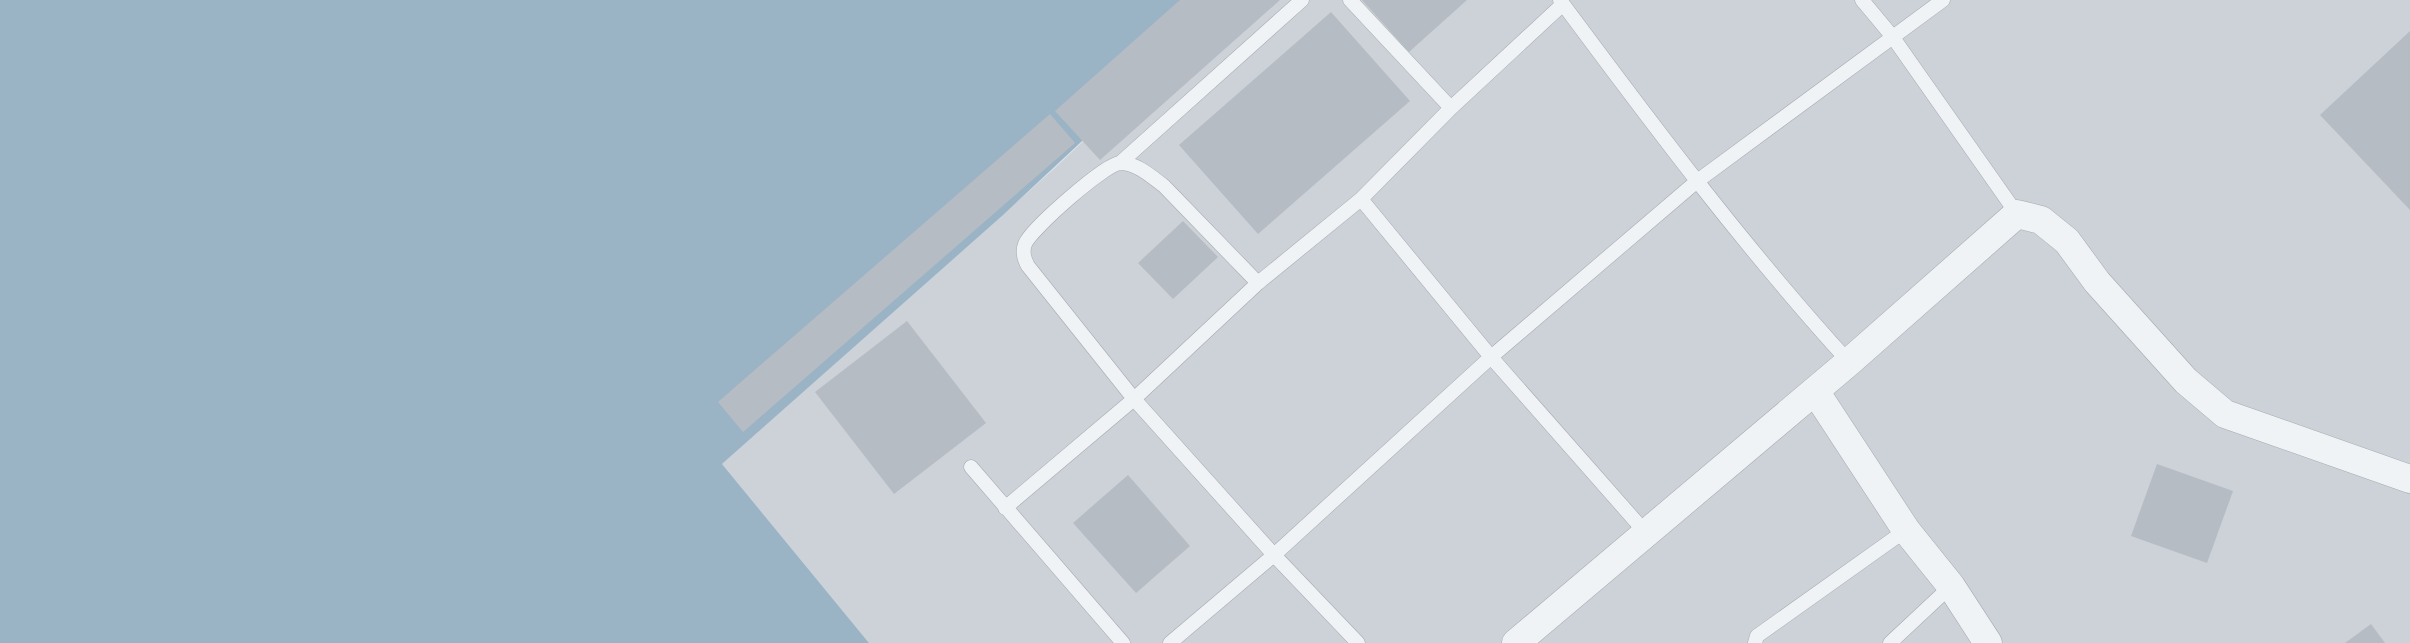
<svg xmlns="http://www.w3.org/2000/svg" width="2410" height="643" font-family="Overpass,sans-serif">
  <rect width="100%" height="100%" fill="#dee2e7"/>
  <!-- built -->
  <path fill="#ccd2d8" d="M1233,0h1177v643h-1541l-147,-179 333,-296z"/>
  <!-- water -->
  <path fill="#9bb4c5" d="M0,0h1233l-230,215 -281,249 147,179h-869z"/>
  <!-- building -->
  <path fill="#b6bcc3" d="M1180,0h100l-180,160 -45,-49z
    M1362,0h105l-58,52z
    M1331,12l79,89 -152,133 -79,-89z
    M2410,31v179l-90,-95z
    M1050,114l25,29 -332,289 -25,-30z
    M1183,221l35,36 -45,42 -35,-36z
    M907,321l79,102 -92,71 -79,-102z
    M2157,464l76,27 -26,72 -76,-27z
    M1128,475l62,71 -54,47 -63,-70z
    M2371,624l14,19h-40z"/>
  <g fill="none" stroke-linecap="round" stroke-linejoin="round">
    <!-- service casing -->
    <g stroke="#a4aab0" stroke-width="15">
      <path id="service" d="M1350,0l101,108
        M1560,0c92,124 185,248 289,362
        M1862,0l30,36 125,178
        M1120,163l182,-163
        M1361,199l130,158 155,176
        M1258,283l-94,-97c-12,-9 -27,-23 -44,-23 -15,1 -89,66 -95,81 -3,8 -1,15 3,22l106,133 140,156 84,88
        M971,467l152,176
        M1005,508l129,-109 124,-116 103,-84 90,-91 112,-104
        M1170,643l104,-88 217,-198 205,-175 247,-182
        M1755,643l2,-7 149,-106
        M1890,643l61,-57"/>
    </g>
    <!-- minor casing -->
    <g stroke="#a4aab0" stroke-width="29">
      <path id="minor" d="M1815,391l91,139 45,56 37,57
        M1516,643l333,-281 168,-148 24,6 26,21 30,41 89,99 39,33 185,65"/>
    </g>
    <!-- service -->
    <use href="#service" stroke="#f0f3f5" stroke-width="14"/>
    <!-- minor -->
    <use href="#minor" stroke="#f0f3f5" stroke-width="28"/>
  </g>
</svg>
